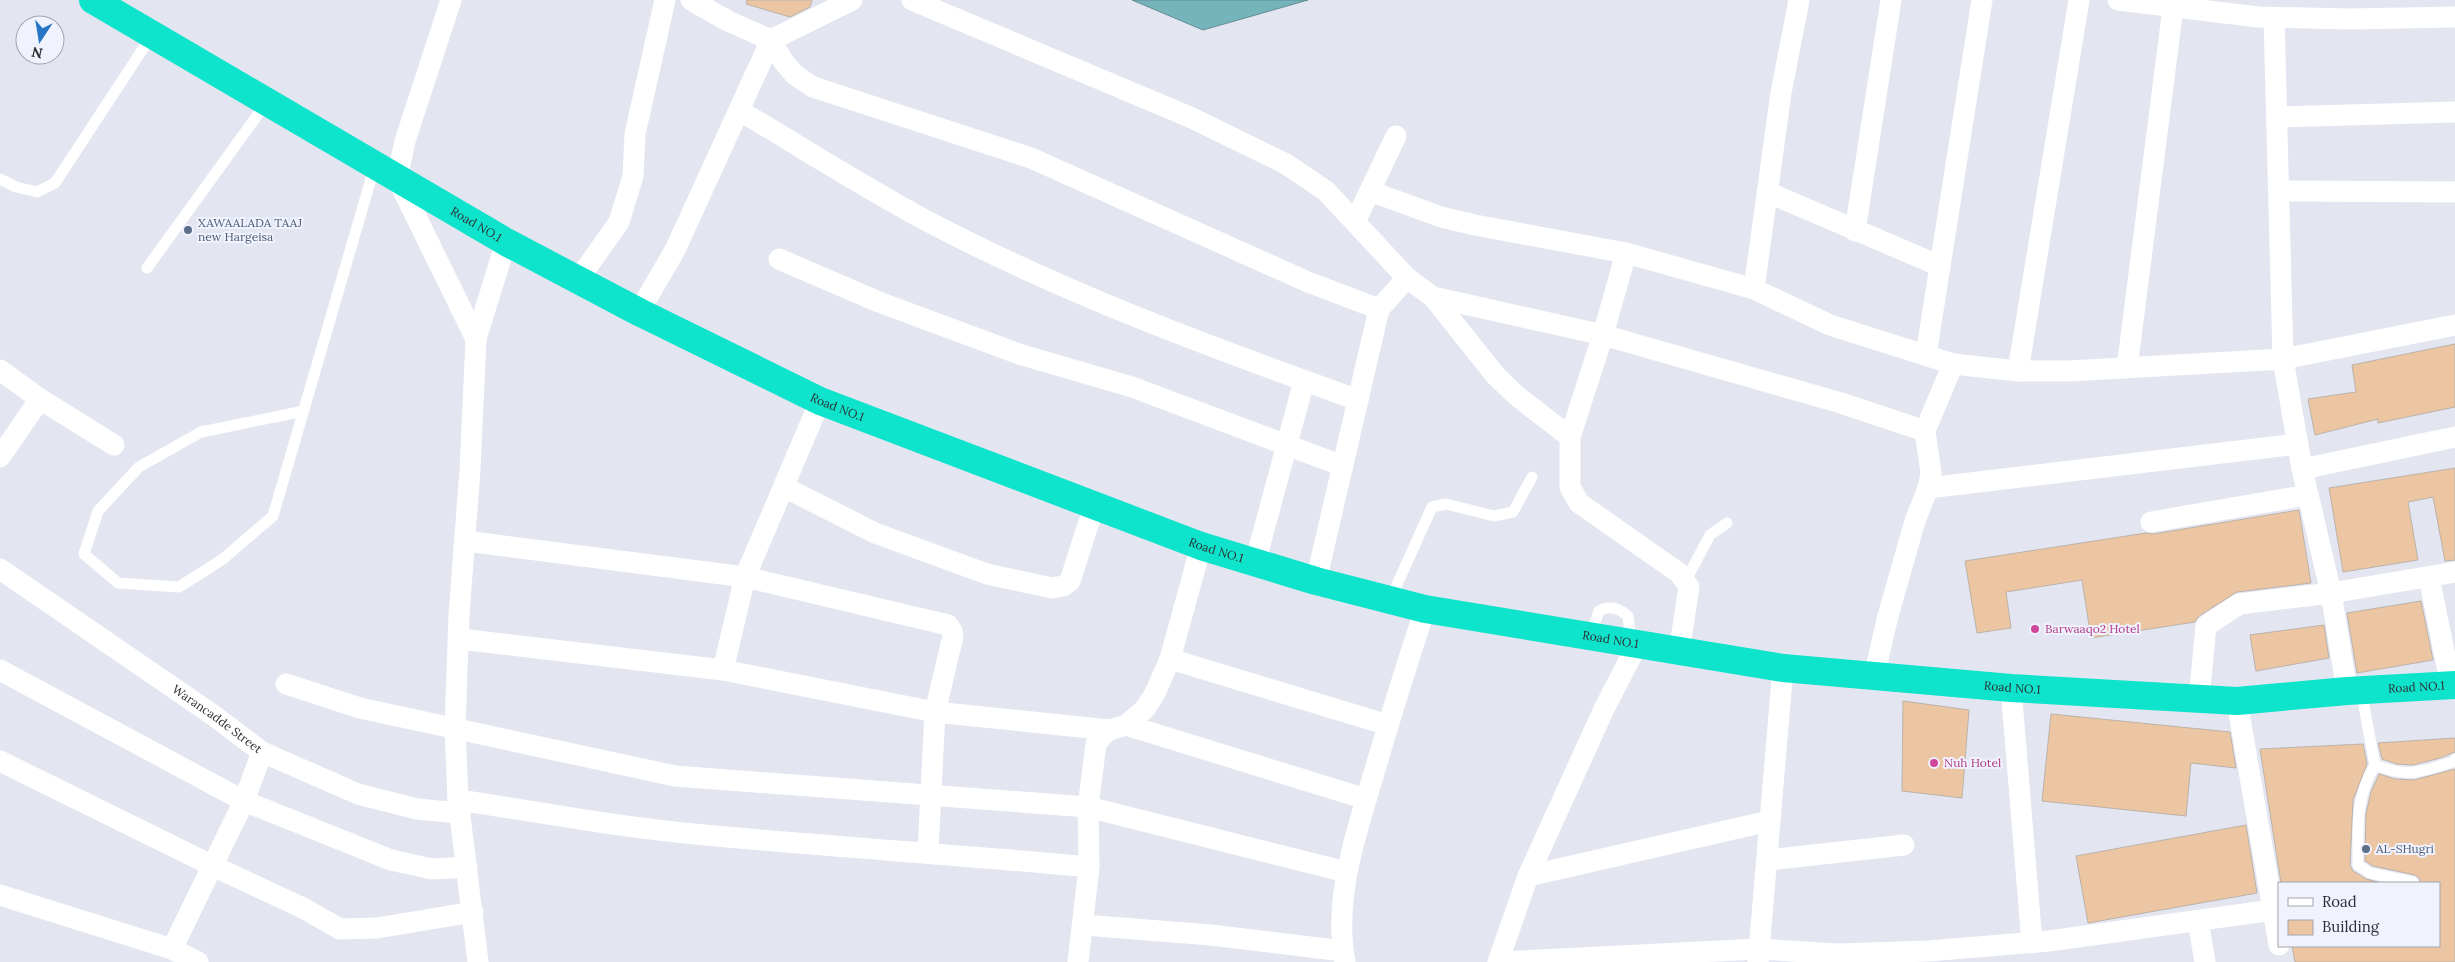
<svg xmlns="http://www.w3.org/2000/svg" width="2455" height="962" font-family="Lora,serif">
  <rect width="100%" height="100%" fill="#e3e5f0"/>
  <!-- water -->
  <path fill="#76b4bc" stroke="#608c93" d="M1132,0h176l-105,30z"/>
  <!-- building -->
  <path fill="#ecc6a2" stroke="#bbb2a9" d="M747,0h65l-2,7 -20,10 -44,-13z
    M2455,344v63l-77,16v-4l-63,16 -7,-36 48,-7 -4,-27z
    M2455,468v92l-10,1 -12,-64 -25,5 10,58 -75,12 -14,-84z
    M2299,510l12,73 -74,9 -38,24 -4,6 -104,16 -9,-58 -76,12 5,36 -34,5 -12,-72 181,-28 7,1z
    M2421,601l12,59 -76,13 -10,-60z
    M2324,625l5,33 -73,13 -6,-36z
    M1903,701l66,9 -7,88 -60,-7z
    M2051,714l179,18 6,36 -45,-5 -5,53 -144,-15z
    M2455,738v14l-15,6 -27,7 -16,-1 -15,-5 -4,-16z
    M2363,744l4,20 -14,36 -3,65 3,6 13,8 16,4h-101l-21,-134z
    M2455,769v193h-160l-3,-16h147v-63h-19v-4l-5,-4 -42,-9 -8,-5 1,-47 5,-22 8,-18 16,5 19,1z
    M2246,825l11,68 -169,30 -12,-67z"/>
  <g fill="none" stroke-linecap="round" stroke-linejoin="round">
    <!-- lane -->
    <path stroke="#fff" stroke-width="11" d="M0,179l16,8 21,5 18,-9 97,-148
      M147,268l120,-166
      M304,411l-103,21 -62,35 -41,44 -14,43 34,29 61,4 44,-28 50,-43 102,-351
      M1686,580l24,-45 17,-12
      M1390,600l42,-93 14,-3 48,12 19,-4 19,-35
      M1590,637l9,-26c11,-6 20,-3 29,5l3,26
      M2361,690l14,75c32,13 46,7 78,-3l2,-3
      M2375,765c-20,33 -17,62 -17,100l12,8 43,9"/>
    <!-- street -->
    <g stroke="#fff" stroke-width="21">
      <path d="M451,0l-46,141 -8,37 79,161"/>
      <path d="M691,0l37,21 43,19 12,21 12,14 18,12 218,71 277,124 71,27"/>
      <path d="M912,0l280,118 94,46 40,27 81,87 26,19 63,79 21,20 53,41"/>
      <path d="M1799,0l-18,93 -27,196 76,36 123,39 65,7h51l214,-12 19,110 29,124 16,98"/>
      <path d="M2118,0l140,17 91,2 106,-2"/>
      <path d="M2274,18l9,341 172,-34"/>
      <path d="M740,111c63,37 125,77 189,111 137,72 284,126 429,178"/>
      <path d="M2278,117l177,-5"/>
      <path d="M1370,191l71,26 34,8 151,28 -23,82 -33,102v50l9,16 100,70 10,14 -10,65"/>
      <path d="M2279,191l176,1"/>
      <path d="M1767,192l173,74"/>
      <path d="M1355,222l41,-86"/>
      <path d="M1855,231l36,-231"/>
      <path d="M1626,253l128,36"/>
      <path d="M779,259l100,43 140,52 113,33 211,79"/>
      <path d="M578,280l41,-58 14,-46 2,-42 30,-134"/>
      <path d="M1433,297l170,38 238,68 84,28"/>
      <path d="M639,312l36,-62 96,-210 81,-40"/>
      <path d="M1926,355l56,-355"/>
      <path d="M2127,368l47,-368"/>
      <path d="M0,370l40,29 -40,58"/>
      <path d="M2018,371l61,-371"/>
      <path d="M40,399l74,46"/>
      <path d="M2302,469l153,-32"/>
      <path d="M784,487l91,46 112,41 65,14 11,-2 7,-5 24,-75"/>
      <path d="M1928,488l370,-44"/>
      <path d="M2151,522l157,-27"/>
      <path d="M465,541l280,36 203,48 4,6 1,5 -18,76 -7,140"/>
      <path d="M1255,563l49,-182"/>
      <path id="s1" d="M0,569l213,146 49,37 96,42 59,15 43,4"/>
      <path d="M2429,577l22,109"/>
      <path d="M1316,581l63,-272 28,-31"/>
      <path d="M460,639l263,31 212,42 175,18"/>
      <path d="M1170,659l218,66"/>
      <path d="M0,670l244,131 147,59 41,9 35,-2"/>
      <path d="M723,670l22,-93 75,-176"/>
      <path d="M1874,676l14,-60 27,-95 13,-33 3,-15 -6,-42 28,-67"/>
      <path d="M286,684l74,24 315,68 413,31 258,65"/>
      <path d="M2011,688l21,255"/>
      <path d="M2199,699l7,-73 33,-22 92,-11 124,-21"/>
      <path d="M2237,701l42,244"/>
      <path d="M1126,725l240,74"/>
      <path d="M0,761l213,105 90,42 37,21 37,-1 96,-16"/>
      <path d="M458,800c82,12 164,28 247,35 128,12 256,20 384,32"/>
      <path d="M1768,860l136,-15"/>
      <path d="M1528,876l241,-55"/>
      <path d="M0,895l172,54 26,13"/>
      <path d="M2198,921l7,41"/>
      <path d="M1084,925l127,10 132,16"/>
      <path d="M172,949l72,-148 18,-49"/>
      <path d="M478,962l-20,-162 -3,-72 4,-114 11,-144 6,-131 30,-97"/>
      <path d="M1078,962l11,-95 -1,-60 8,-63 7,-9 7,-5 16,-5 19,-16 10,-16 15,-34 31,-113"/>
      <path d="M1345,962c-12,-64 11,-128 29,-189 16,-55 33,-109 51,-164"/>
      <path d="M1498,962l30,-86 76,-167 33,-64"/>
      <path d="M1499,962l260,-13 79,5 90,-3 121,-10 224,-31"/>
      <path d="M1758,962l25,-294"/>
    </g>
    <!-- highway -->
    <path stroke="#0ee3cb" stroke-width="28" id="s2" d="M93,0l413,242 133,70 181,89 381,145 115,35 109,28 358,59 228,20 226,13 110,-10 108,-6"/>
  </g>
  <!-- markers -->
  <g fill="#5c6f8a" stroke="#f0f2fe" stroke-width="2">
    <circle cx="188" cy="230" r="5"/>
    <circle cx="2366" cy="849" r="5"/>
  </g>
  <g fill="#d1479c" stroke="#f0f2fe" stroke-width="2">
    <circle cx="2035" cy="629" r="5"/>
    <circle cx="1934" cy="763" r="5"/>
  </g>
  <g text-anchor="middle" stroke-width="4" stroke-linejoin="round" paint-order="stroke">
    <!-- service labels -->
    <g font-size="12" fill="#4e5e75" stroke="#f0f2fe" text-anchor="start">
      <text x="198" y="227">XAWAALADA TAAJ<tspan x="198" dy="14">new Hargeisa</tspan></text>
      <text x="2376" y="853">AL-SHugri</text>
    </g>
    <!-- street labels -->
    <g font-size="12" fill="#2d2e32" stroke="#f0f2fe">
      <text dy="4" stroke="none"><textPath href="#s2" startOffset="444">Road NO.1</textPath></text>
      <text dy="4" stroke="none"><textPath href="#s2" startOffset="849">Road NO.1</textPath></text>
      <text dy="4" stroke="none"><textPath href="#s2" startOffset="1254">Road NO.1</textPath></text>
      <text dy="4" stroke="none"><textPath href="#s2" startOffset="1659">Road NO.1</textPath></text>
      <text dy="4" stroke="none"><textPath href="#s2" startOffset="2064">Road NO.1</textPath></text>
      <text dy="4" stroke="none"><textPath href="#s2" startOffset="2469">Road NO.1</textPath></text>
      <text dy="4" stroke="none"><textPath href="#s1" startOffset="264">Warancadde Street</textPath></text>
    </g>
    <!-- hotel labels -->
    <g font-size="12" fill="#b23c85" stroke="#f0f2fe" text-anchor="start">
      <text x="2045" y="633">Barwaaqo2 Hotel</text>
      <text x="1944" y="767">Nuh Hotel</text>
    </g>
  </g>
  <!-- legend -->
  <rect x="2278" y="882" width="162" height="65" fill="#f0f2fe" stroke="#a2a4ac"/>
  <rect x="2288" y="898" width="25" height="8" fill="#ffffff" stroke="#a2a4ac"/>
  <text x="2322" y="907" font-size="15" fill="#2d2e32">Road</text>
  <rect x="2288" y="920" width="25" height="15" fill="#ecc6a2" stroke="#a2a4ac"/>
  <text x="2322" y="932" font-size="15" fill="#2d2e32">Building</text>
  <!-- north arrow -->
  <g transform="translate(40 40) rotate(192)"><circle r="24" fill="#f0f2fe" stroke="#a2a4ac"/>
  <path d="M0-4L9 19L0 12L-9 19Z" fill="#2875c5"/>
  <text y="-8" font-size="14" font-weight="bold" text-anchor="middle" fill="#2d2e32">N</text>
  </g>
</svg>
